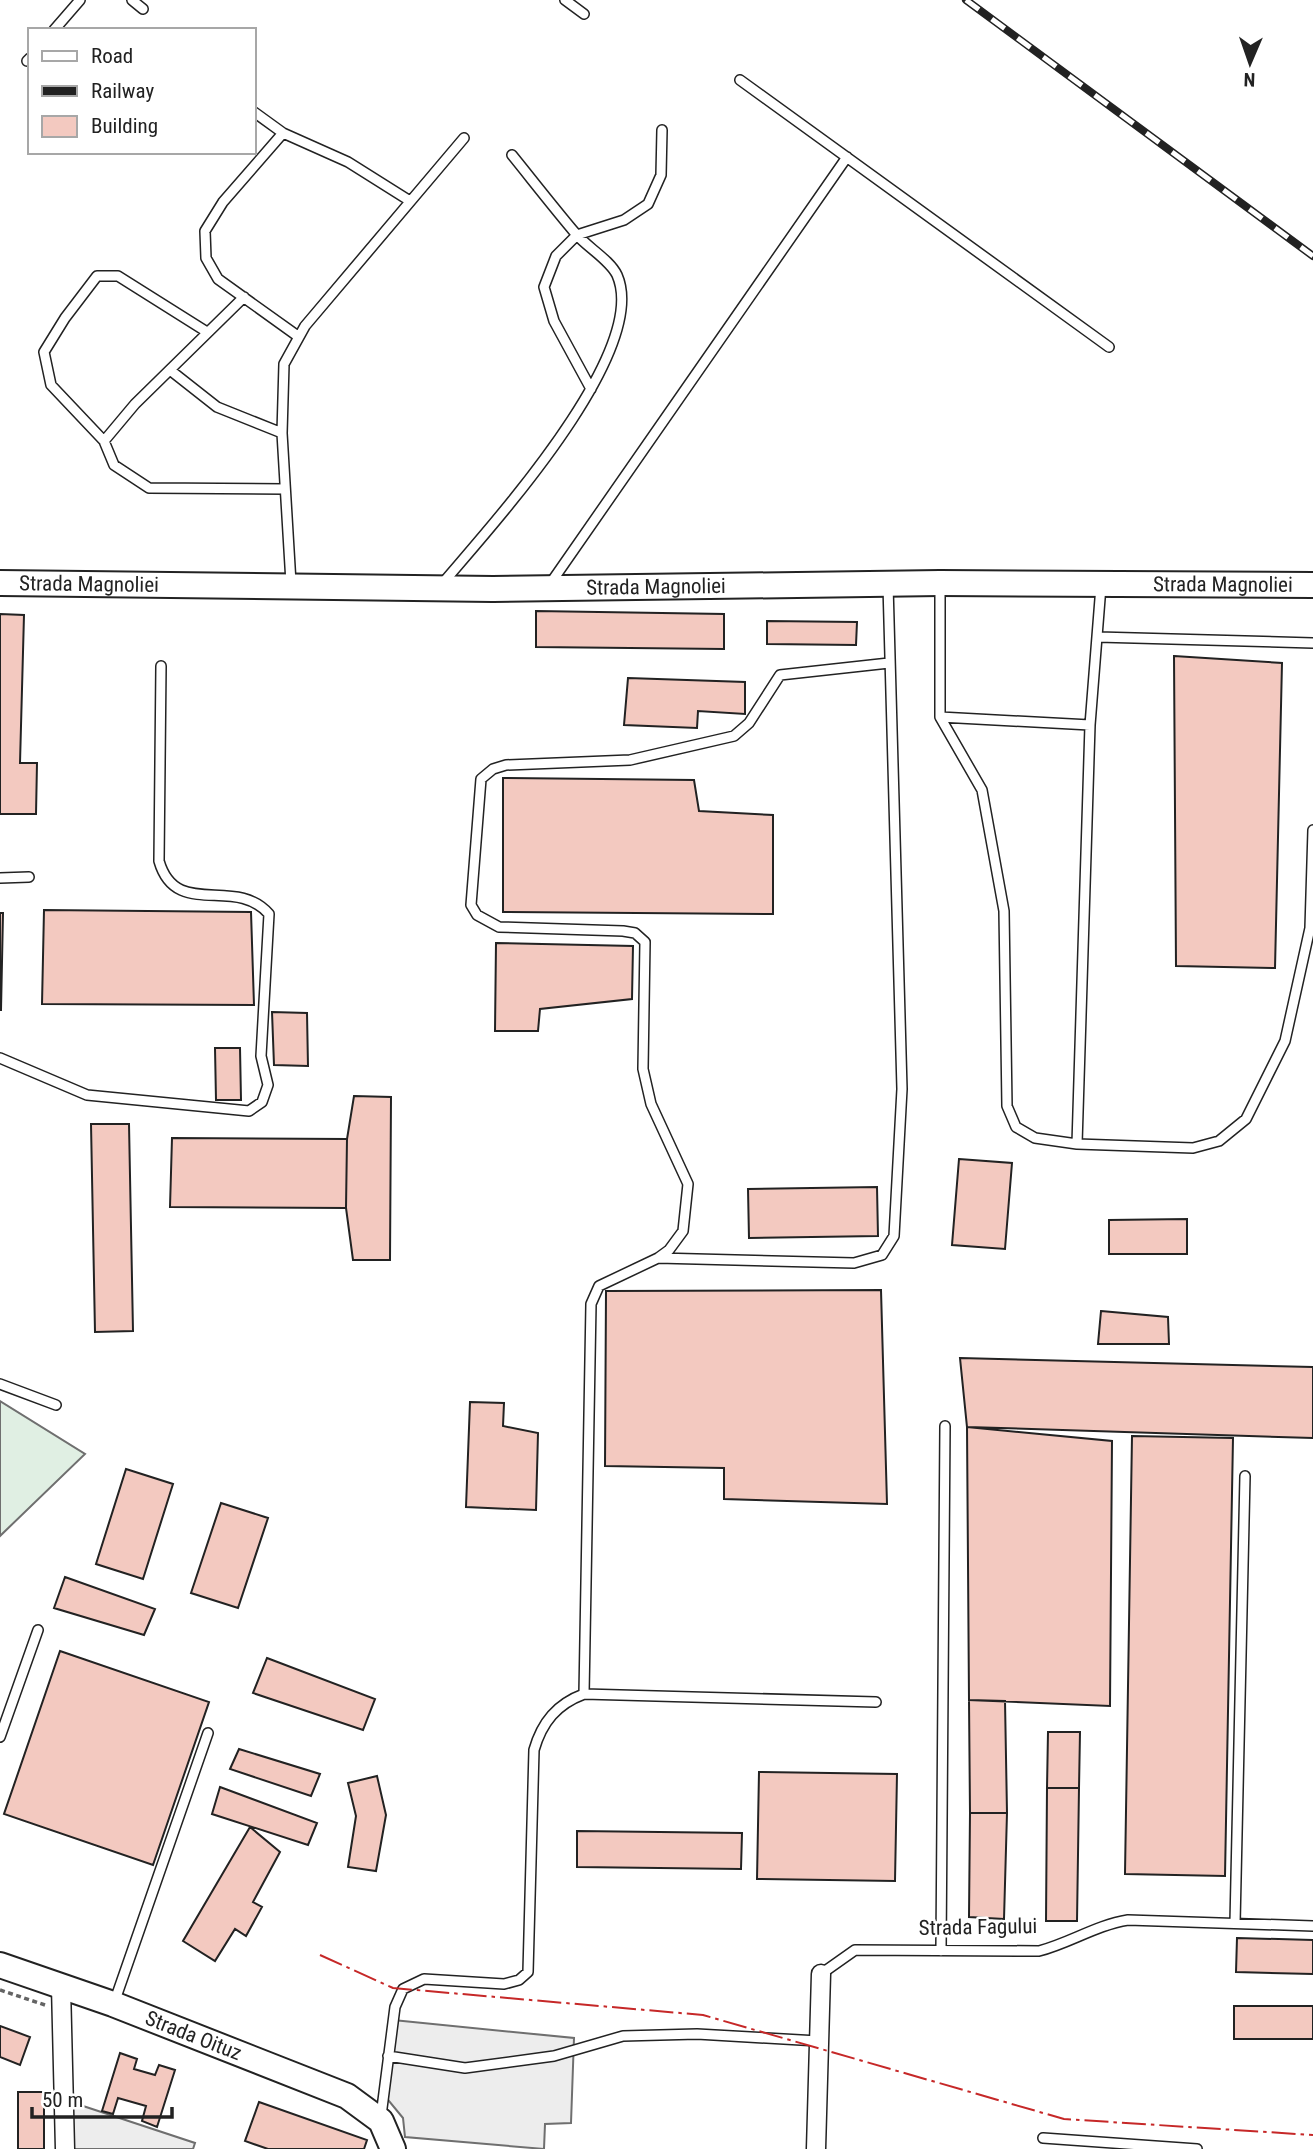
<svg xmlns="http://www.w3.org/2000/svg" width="1313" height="2149" font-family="'Roboto Condensed',sans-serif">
  <rect width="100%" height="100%" fill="#fff"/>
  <!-- green -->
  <path fill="#e0efe3" stroke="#6f6f6f" stroke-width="2" d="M0,1401l85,53 -85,82z"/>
  <!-- parking -->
  <path fill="#ededed" stroke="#6f6f6f" stroke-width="2" d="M393,2020l181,18 -3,85 -26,1 -1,25 -139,-12 -2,-19 -19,-23z
    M71,2102l124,41 -2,6h-124z"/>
  <!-- building -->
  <path fill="#f3c9c0" stroke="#222" stroke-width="2" d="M536,611l188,3v35l-188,-2z
    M0,614l24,1 -4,148h17l-1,51h-36z
    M767,621l90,1 -1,23 -89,-1z
    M1174,656l108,7 -7,305 -99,-2z
    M628,678l117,4v32l-47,-3 -1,17 -73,-3z
    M503,778l191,2 5,31 74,4v99l-270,-2z
    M44,910l207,2 3,93 -212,-1z
    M0,913h3l-2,97h-1z
    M496,943l137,3 -1,53 -92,10 -2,22h-43z
    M272,1012l35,1 1,53 -34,-1z
    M215,1048h25l1,52h-25z
    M354,1096l37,1 -1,163h-37l-7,-52 1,-69z
    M91,1124h38l4,207 -38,1z
    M172,1138l175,1 -1,69 -176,-1z
    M959,1159l53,4 -7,86 -53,-4z
    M877,1187l1,49 -129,2 -1,-49z
    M1187,1219v35h-78v-34z
    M881,1290l6,214 -163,-5v-31l-119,-2 1,-175z
    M1101,1311l67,6 1,27h-71z
    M960,1358l353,9v71l-346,-11z
    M470,1402l34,1 -1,23 35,7 -2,77 -70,-3z
    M967,1427l145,14 -2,265 -141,-6z
    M1132,1436l101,2 -8,438 -100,-2z
    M126,1469l47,15 -30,95 -47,-15z
    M221,1503l47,15 -30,90 -47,-15z
    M65,1577l90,32 -11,26 -90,-27z
    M60,1651l149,51 -56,163 -149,-51z
    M267,1658l108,41 -12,31 -110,-37z
    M969,1700l36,1 2,112h-37z
    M1048,1732h32l-1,56h-32z
    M239,1749l81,25 -9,22 -81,-27z
    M759,1772l138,2 -2,107 -138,-2z
    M377,1776l9,39 -10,56 -28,-4 8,-51 -8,-33z
    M220,1787l97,36 -9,22 -96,-31z
    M1047,1788h32l-2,133h-31z
    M970,1813h37l-3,106 -35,-2z
    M250,1827l30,25 -27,50 9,5 -16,29 -11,-7 -20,32 -32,-20z
    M577,1831l165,2 -1,36 -164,-2z
    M1237,1938l76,2v34l-77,-2z
    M1234,2006h79v33h-79z
    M0,2026l30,11 -10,28 -20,-8z
    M120,2053l17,6 -3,10 21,6 4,-10 16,5 -18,57 -15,-6 4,-15 -28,-8 -5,16 -11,-3z
    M18,2092h26v57h-26z
    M259,2102l108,38 -3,9h-96l-23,-8z"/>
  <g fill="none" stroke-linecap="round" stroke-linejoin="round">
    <!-- lane casing -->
    <g stroke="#222" stroke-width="12">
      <path id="lane" d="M132,0l11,9
        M565,0l19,14
        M54,30l26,-30
        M27,61l3,-3
        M740,80l369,267
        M254,112l29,21 65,29 62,39
        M283,133l-60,69 -18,29 1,27 12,21 81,58
        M244,297l-109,107 -31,37 10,24 35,23 136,1
        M170,370l47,37 65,26
        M591,389l-37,-68 -10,-34 12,-31 21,-21 47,-15 24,-16 13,-29 1,-45
        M104,441l-53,-56 -7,-33 21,-34 32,-42h21l89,56
        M291,583l-9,-150 2,-69 21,-38 159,-188
        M442,584c48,-57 209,-232 175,-309 -7,-15 -30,-28 -41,-41 -22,-26 -43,-53 -64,-79
        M550,584l297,-427
        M940,585v132l42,73 22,121 3,195 9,21 19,11 42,6 116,4 26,-7 27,-22 39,-78 25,-113 3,-98
        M1098,637l215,6
        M940,717l150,8
        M0,878l29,-1
        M0,1058l87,37 162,16 13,-9 6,-17 -7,-29 8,-142c-34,-39 -93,6 -110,-53l2,-195
        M1077,1144l13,-419 11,-139
        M658,1258l196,5 28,-8 12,-19 8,-147 -14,-504
        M0,1384l56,21
        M584,1694l7,-390 8,-18 59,-28 11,-8 14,-19 5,-47 -37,-80 -8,-35 2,-127 -10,-9 -12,-2 -124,-4 -22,-12 -6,-10 10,-126 12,-10 13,-4 124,-5 104,-24 15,-13 31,-48 109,-12
        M0,1737l38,-107
        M1235,1923l10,-447
        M941,1951l4,-525
        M821,1974l34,-24 184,1c31,-8 57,-26 89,-31l185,6
        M114,2003l94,-270
        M388,2056l77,12 89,-12 69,-20 74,-2 121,7
        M381,2116l14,-109 8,-18 21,-10 80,5 15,-4 9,-8 6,-222c8,-28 23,-46 50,-56l292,8
        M1043,2138l154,11"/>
    </g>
    <!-- street casing -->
    <g stroke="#222" stroke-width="21">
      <path id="street" d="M61,1986l4,163
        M816,2149l5,-175"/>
    </g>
    <!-- secondary casing -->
    <g stroke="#222" stroke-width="28">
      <g id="secondary">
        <path id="s1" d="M0,583l493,6 447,-6 373,2"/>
        <path id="s2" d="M0,1965l113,39 234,92 34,25 12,28"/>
      </g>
    </g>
    <!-- path -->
    <path stroke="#646464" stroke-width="3.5" stroke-dasharray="5 3.5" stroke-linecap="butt" d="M0,1990l45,15"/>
    <!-- lane -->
    <use href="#lane" stroke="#fff" stroke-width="9"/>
    <!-- street -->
    <use href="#street" stroke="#fff" stroke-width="18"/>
    <!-- secondary -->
    <use href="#secondary" stroke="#fff" stroke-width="24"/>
    <!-- rail casing -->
    <g stroke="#222" stroke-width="8">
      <path id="rail" d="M966,0l347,256"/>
    </g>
    <!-- rail -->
    <use href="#rail" stroke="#fff" stroke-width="5" stroke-dasharray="16" stroke-linecap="butt"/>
    <!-- power -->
    <path stroke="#c62828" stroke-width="2" stroke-dasharray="24 5 3.5 5" stroke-linecap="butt" d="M320,1955l73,33 310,27 361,104 249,16"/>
  </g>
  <g text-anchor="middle" stroke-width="5" stroke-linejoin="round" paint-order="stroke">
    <!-- street labels -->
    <g font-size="21" fill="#222" stroke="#fff">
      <text dy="7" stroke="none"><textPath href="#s1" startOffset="89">Strada Magnoliei</textPath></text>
      <text dy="7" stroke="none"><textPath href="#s1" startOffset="1223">Strada Magnoliei</textPath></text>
      <text dy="7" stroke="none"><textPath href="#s1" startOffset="656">Strada Magnoliei</textPath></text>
      <text transform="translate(978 1927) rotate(-1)" y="7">Strada Fagului</text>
      <text dy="7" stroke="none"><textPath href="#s2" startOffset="206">Strada Oituz</textPath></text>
    </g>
  </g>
  <!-- legend -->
  <rect x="28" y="28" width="228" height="126" fill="#ffffff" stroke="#a7a7a7" stroke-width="2"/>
  <rect x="42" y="51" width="35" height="10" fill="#ffffff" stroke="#a7a7a7" stroke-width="2"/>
  <text x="91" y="63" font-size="21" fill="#222222">Road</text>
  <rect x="42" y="86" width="35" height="10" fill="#222222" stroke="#a7a7a7" stroke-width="2"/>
  <text x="91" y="98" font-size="21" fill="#222222">Railway</text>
  <rect x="42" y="116" width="35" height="21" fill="#f3c9c0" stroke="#a7a7a7" stroke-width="2"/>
  <text x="91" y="133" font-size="21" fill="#222222">Building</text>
  <!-- north arrow -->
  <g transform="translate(1250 63) rotate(182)" stroke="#ffffff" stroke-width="5" paint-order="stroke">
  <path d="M0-5L12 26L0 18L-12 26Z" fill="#222222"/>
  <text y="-10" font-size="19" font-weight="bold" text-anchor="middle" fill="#222222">N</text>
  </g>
  <!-- scale -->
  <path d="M32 2107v10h140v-10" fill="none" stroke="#222222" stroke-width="3.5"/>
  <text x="42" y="2107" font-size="21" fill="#222222" stroke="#ffffff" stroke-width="5" paint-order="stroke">50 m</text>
</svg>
